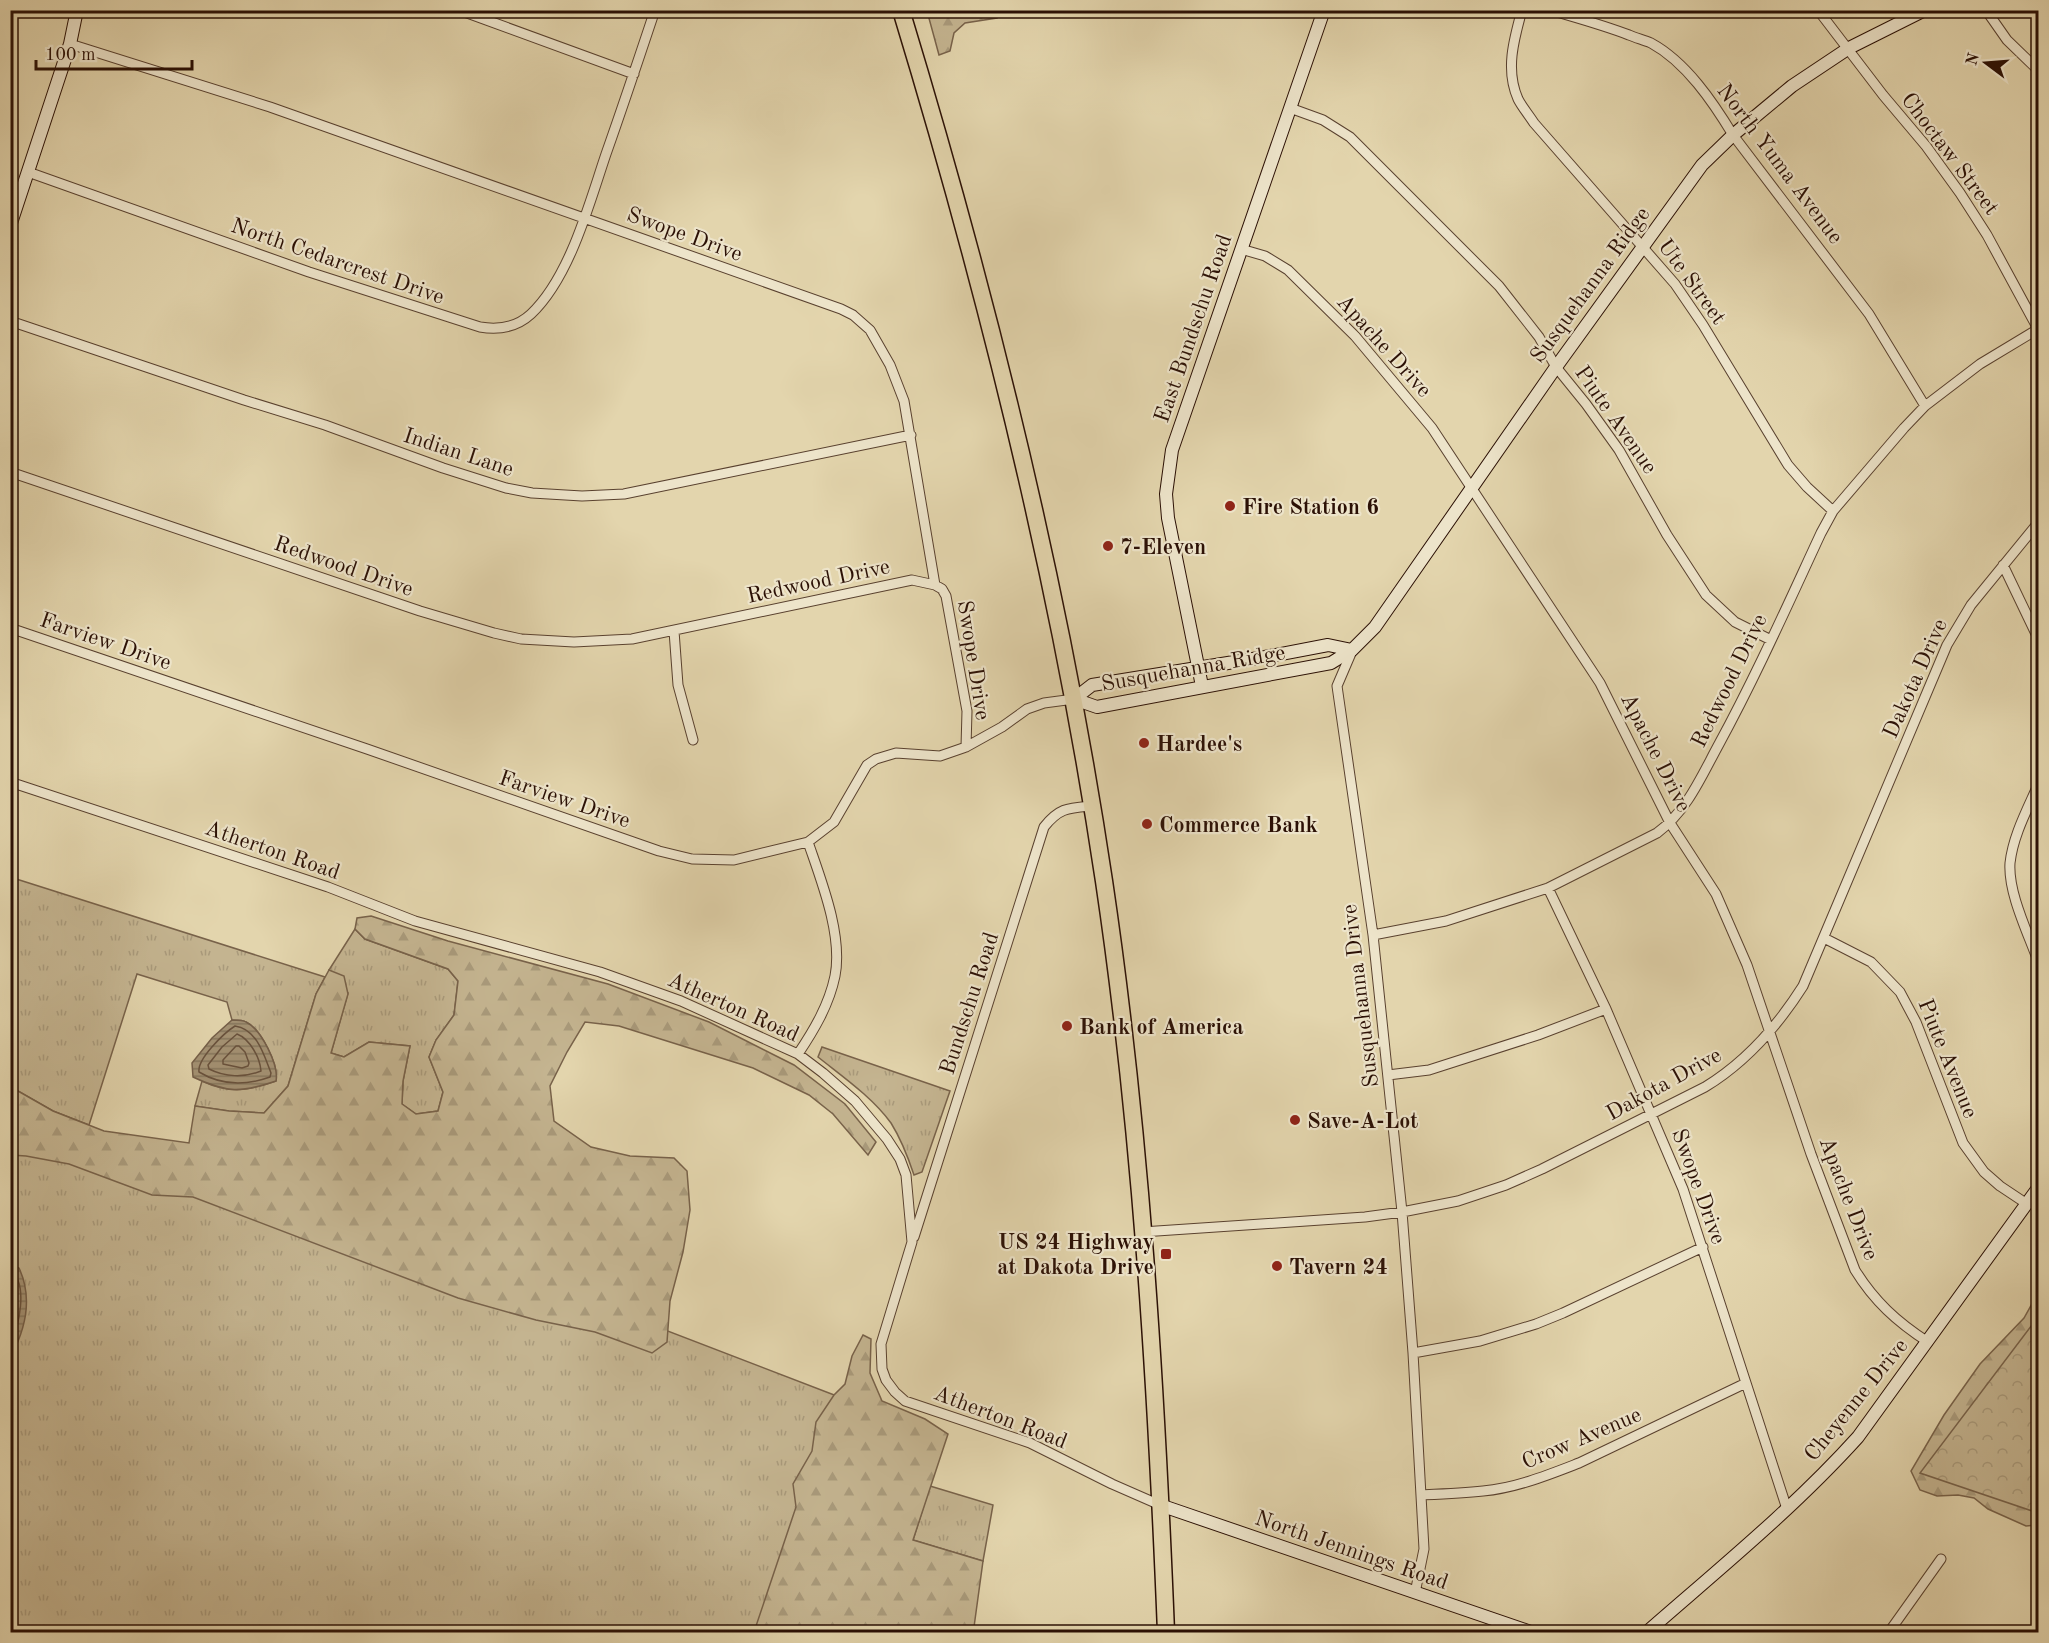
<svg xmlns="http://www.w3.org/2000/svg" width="2049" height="1643" font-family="'Old Standard TT',serif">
  <defs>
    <pattern id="grass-tufts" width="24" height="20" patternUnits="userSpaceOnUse" patternTransform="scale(1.5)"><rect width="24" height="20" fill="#c4b490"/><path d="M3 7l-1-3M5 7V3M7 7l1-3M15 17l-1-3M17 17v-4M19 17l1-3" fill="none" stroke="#a99a7b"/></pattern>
    <pattern id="forest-firs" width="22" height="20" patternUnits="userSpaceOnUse" patternTransform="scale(1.5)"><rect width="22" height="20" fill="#c4b490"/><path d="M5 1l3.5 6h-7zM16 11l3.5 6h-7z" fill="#a99a7b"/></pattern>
    <pattern id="park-crowns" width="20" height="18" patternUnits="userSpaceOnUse" patternTransform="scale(1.5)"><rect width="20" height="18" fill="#c4b490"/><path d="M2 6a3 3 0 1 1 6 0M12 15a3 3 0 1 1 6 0" fill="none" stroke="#a99a7b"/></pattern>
    <pattern id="water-rules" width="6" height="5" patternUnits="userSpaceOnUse" patternTransform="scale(1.5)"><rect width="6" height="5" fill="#a49274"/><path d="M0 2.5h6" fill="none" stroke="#86765d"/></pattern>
  </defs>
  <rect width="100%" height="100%" fill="#e3d5ad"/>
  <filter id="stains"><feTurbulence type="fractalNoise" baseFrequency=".00333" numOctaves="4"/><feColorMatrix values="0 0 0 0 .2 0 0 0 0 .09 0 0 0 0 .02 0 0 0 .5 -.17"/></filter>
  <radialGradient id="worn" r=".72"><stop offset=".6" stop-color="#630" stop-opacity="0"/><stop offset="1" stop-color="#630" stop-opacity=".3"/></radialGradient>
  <!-- grass -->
  <path fill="url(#grass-tufts)" stroke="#78624a" stroke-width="1.5" d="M10,877l315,100 -9,17 -28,92 -24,27 -35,-2 -34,-5 7,-25c28,13 46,10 74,0 3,-16 -15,-52 -30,-59 -3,-2 -10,-2 -14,-2l-5,-18 -90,-28 -48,151 -36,-14 -42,-24z
    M355,929l10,10 83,30 10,12 -4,34 -18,25 -7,17 14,35 -5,19 -22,3 -14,-10 1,-23 7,-35 -41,-4 -25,15 -13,-4 17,-60 -19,-23z
    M822,1047l128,44 -28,81 -8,3c-6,-18 -13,-36 -23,-52 -19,-26 -48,-46 -73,-66z
    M11,1124l347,88 484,186 -77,234h-754z
    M930,1486l63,19 -10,56 -70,-21z"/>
  <!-- forest -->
  <path fill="url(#forest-firs)" stroke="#78624a" stroke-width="1.5" d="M927,11v-1l76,1 -6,7 -32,5 -11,10 -4,18 -11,4z
    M371,916l77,25 160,43 101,38 85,43 51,39 31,38 -8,13 -35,-41 -24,-19 -56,-27 -134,-42 -34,-4 -18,30 -17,34 4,35 37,26 39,9 44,2 13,13 3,39 -7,42 -13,49 -3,41 -15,11 -57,-21 -59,-12 -78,-22 -265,-101 -41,-2 -83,-31 -43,-8 -15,-1v-68l42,24 51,20 85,12 6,-37 34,5 35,2 24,-27 28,-92 13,-24 15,6 4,18 -17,59 13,4 25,-15 41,4 -7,35 -1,23 14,10 22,-3 5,-19 -14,-35 7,-17 18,-25 4,-34 -10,-12 -83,-30 -10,-10 2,-11z
    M2038,1293v232l-12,1 -38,-17 -14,-11 -16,-3 -21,1 -17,-6 -9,-19 33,-56 36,-51 44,-46z
    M863,1335l8,4 -1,34 12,28 43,18 23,15 -35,106 70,21 -9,66 45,5h-265l42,-125 -3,-23 19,-33 4,-29 18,-27 11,-11 7,-28z"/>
  <!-- park -->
  <path fill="url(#park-crowns)" stroke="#78624a" stroke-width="1.5" d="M2038,1317v196l-118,-40z"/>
  <!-- water -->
  <path fill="url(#water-rules)" stroke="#745e48" stroke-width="1.5" d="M232,1020c4,0 11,0 14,2 15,7 33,43 30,59 -35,12 -49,12 -83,-4l-1,-14 20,-25z
    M11,1265l8,3c14,30 7,60 -8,88z"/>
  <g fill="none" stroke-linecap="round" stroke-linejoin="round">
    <!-- shore -->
    <path stroke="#68513c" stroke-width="1.5" d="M235,1026c22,3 29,29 36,47l-1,4c-25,9 -48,9 -71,-5 -2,-13 25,-39 36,-46z
      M237,1034c13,5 23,24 24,37 -17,7 -36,6 -52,-2l-1,-4 14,-18z
      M236,1046h3l6,6 4,11 -1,3 -6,2 -19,-4v-4z
      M10,1271c19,11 9,58 0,73"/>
    <!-- street casing -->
    <g stroke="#59412f" stroke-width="11">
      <path id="street" d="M459,10l175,64
        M1522,10c-8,29 -17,60 -4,89 4,8 11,16 16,24l141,161 28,41 85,140 19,22 26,24
        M1550,10c27,8 53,15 79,25 7,3 15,5 22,8 35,19 62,59 82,92l136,179 56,92
        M1818,10l65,85 43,51 34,47 27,42 51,94
        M1986,10l21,30 31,30
        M70,44l200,63 571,202 12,6 17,15 20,35 14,36 31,184 7,4 4,7 21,115 -1,36
        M1290,108l33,12 27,17 149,149 40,51 17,30 30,37 33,46 48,85 39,60 29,27 36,18
        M28,172l281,100 171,55c18,3 37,0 51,-13 39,-37 58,-110 75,-160 17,-48 33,-96 49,-144
        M1241,249l24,7 23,14 67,66 77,92 168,255 70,140 46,71 31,71 64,189 44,116c19,31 42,52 73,72
        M10,321l234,79 81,25 118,43 63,20 26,5 50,3 42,-2 287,-59
        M10,472l410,139 74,22 27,6 53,3 58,-3 280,-59 23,5
        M2003,565l35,73
        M10,628l357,121 292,102 33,8 42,1 74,-18 26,-20 33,-57 9,-6 20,-6 44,3 26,-9 36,-20 25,-18 17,-6 30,-4
        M674,631l4,54 15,55
        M1352,651l-15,35 36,249 29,277 11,141 11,196 -9,44
        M10,782l318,105 87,34 185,51 81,29 117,53 25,19 32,28 32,38 13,20 6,16 6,67 -31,102 1,25 4,11 9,12 10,9 125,42 82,41 48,21
        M2038,785c-11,25 -25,51 -28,78 -2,30 18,70 28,98
        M1548,888l58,121 77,180 104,320
        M1373,935l73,-14 102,-33 109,-55c30,-22 44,-56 62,-89 37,-68 69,-140 102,-211l12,-22 71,-83 21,-22 55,-42 58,-35
        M1824,938l47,24 29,30 16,30 47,121 21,29 16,14 27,18
        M798,1054c16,-24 31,-49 37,-78 8,-41 -14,-96 -27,-134
        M1388,1075l41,-5 109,-35 68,-26
        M1142,1232l223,-15 37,-5 56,-11 48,-16 36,-16 163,-82c41,-25 72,-60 98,-101l144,-341 24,-40 67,-82
        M914,1237l130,-410c15,-19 24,-19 47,-21
        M1413,1353l67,-12 56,-17 27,-11 140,-66
        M1422,1495c20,-1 41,-2 61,-4 33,-3 65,-16 96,-28l167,-80
        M1889,1632l52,-73"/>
    </g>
    <!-- secondary casing -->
    <g stroke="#2b1005" stroke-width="14">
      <path id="secondary" d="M10,226l60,-182 7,-34
        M1202,686l-34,-168 -2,-24 6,-44 152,-440
        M1074,699l23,8 234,-44 21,-13 23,-23 181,-260 146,-202 31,-30 59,-49 57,-38 76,-38
        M1074,699l18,-14 173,-28 63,-12 24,5
        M1160,1505l371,127
        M1647,1632c72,-63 147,-124 211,-195l180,-249"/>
    </g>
    <!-- highway casing -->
    <g stroke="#2b1005" stroke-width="19">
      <path id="highway" d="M901,10c87,286 159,576 203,871 37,249 52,501 62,751"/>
    </g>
    <!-- street -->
    <use href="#street" stroke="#ede4ca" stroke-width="9"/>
    <!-- secondary -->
    <use href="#secondary" stroke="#ede4ca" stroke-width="12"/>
    <!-- highway -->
    <use href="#highway" stroke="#e3d5ad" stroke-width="16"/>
  </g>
  <!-- markers -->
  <g fill="#8f2418" stroke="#ede4ca" stroke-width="2">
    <circle cx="1230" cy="506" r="6"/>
    <circle cx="1108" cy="546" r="6"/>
    <circle cx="1144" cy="743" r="6"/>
    <circle cx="1147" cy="824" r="6"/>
    <circle cx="1067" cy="1026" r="6"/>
    <circle cx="1295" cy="1120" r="6"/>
    <rect x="1160" y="1248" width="12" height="12" rx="3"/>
    <circle cx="1277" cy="1266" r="6"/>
  </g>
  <g text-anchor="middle" stroke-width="4.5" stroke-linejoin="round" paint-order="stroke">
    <!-- street labels -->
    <g font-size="22" fill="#2b1005" stroke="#ede4ca">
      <text transform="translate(1951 153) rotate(53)" y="8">Choctaw Street</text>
      <text transform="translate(1781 163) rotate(53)" y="8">North Yuma Avenue</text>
      <text transform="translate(685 233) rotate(20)" y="8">Swope Drive</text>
      <text transform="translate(338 260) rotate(19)" y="8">North Cedarcrest Drive</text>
      <text transform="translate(1693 281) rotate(54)" y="8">Ute Street</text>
      <text transform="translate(1589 284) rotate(-54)" y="8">Susquehanna Ridge</text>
      <text transform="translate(1192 328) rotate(-71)" y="8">East Bundschu Road</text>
      <text transform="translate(1385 345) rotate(48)" y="8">Apache Drive</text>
      <text transform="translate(1617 419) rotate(55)" y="8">Piute Avenue</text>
      <text transform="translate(459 451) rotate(18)" y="8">Indian Lane</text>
      <text transform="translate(344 565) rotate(19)" y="8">Redwood Drive</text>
      <text transform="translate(818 580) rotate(-12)" y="8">Redwood Drive</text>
      <text transform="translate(106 640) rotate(19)" y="8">Farview Drive</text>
      <text transform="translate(975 660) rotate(81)" y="8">Swope Drive</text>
      <text transform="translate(1193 667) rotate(-10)" y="8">Susquehanna Ridge</text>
      <text transform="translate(1914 678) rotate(-66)" y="8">Dakota Drive</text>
      <text transform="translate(1728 680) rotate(-64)" y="8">Redwood Drive</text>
      <text transform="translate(1657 752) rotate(63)" y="8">Apache Drive</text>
      <text transform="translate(565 798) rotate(19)" y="8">Farview Drive</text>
      <text transform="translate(273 849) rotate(19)" y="8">Atherton Road</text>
      <text transform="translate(1359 996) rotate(-97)" y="8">Susquehanna Drive</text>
      <text transform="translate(968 1003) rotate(-72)" y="8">Bundschu Road</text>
      <text transform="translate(734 1006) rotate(24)" y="8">Atherton Road</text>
      <text transform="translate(1949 1058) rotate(68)" y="8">Piute Avenue</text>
      <text transform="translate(1663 1083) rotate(-29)" y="8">Dakota Drive</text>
      <text transform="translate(1700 1186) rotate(70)" y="8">Swope Drive</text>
      <text transform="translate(1850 1198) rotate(69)" y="8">Apache Drive</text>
      <text transform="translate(1855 1399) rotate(-51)" y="8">Cheyenne Drive</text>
      <text transform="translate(1001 1416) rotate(21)" y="8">Atherton Road</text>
      <text transform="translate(1581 1437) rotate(-23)" y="8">Crow Avenue</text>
      <text transform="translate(1352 1549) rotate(19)" y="8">North Jennings Road</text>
    </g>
    <!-- poi labels -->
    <g font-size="22" font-weight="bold" fill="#2b1005" stroke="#ede4ca" text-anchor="start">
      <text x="1242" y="514">Fire Station 6</text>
      <text x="1120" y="554">7-Eleven</text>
      <text x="1156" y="751">Hardee's</text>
      <text x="1159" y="832">Commerce Bank</text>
      <text x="1079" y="1034">Bank of America</text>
      <text x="1307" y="1128">Save-A-Lot</text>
      <text x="1154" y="1249" text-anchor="end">US 24 Highway<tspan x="1154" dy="25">at Dakota Drive</tspan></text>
      <text x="1289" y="1274">Tavern 24</text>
    </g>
  </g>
  <!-- margin -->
  <rect width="2049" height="1643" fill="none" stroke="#e3d5ad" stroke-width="36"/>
  <rect x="12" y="12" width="2025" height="1619" fill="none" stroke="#2b1005" stroke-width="3"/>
  <rect x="18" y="18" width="2013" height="1607" fill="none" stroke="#2b1005" stroke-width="1.5"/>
  <!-- north arrow -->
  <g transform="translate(1986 63) rotate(286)" stroke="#ede4ca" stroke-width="4.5" paint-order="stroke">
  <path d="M0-4.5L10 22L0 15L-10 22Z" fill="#2b1005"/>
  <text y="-9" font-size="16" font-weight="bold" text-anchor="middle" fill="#2b1005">N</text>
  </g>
  <!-- scale -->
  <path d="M36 60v9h156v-9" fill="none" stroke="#2b1005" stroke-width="3"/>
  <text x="45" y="60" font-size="18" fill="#2b1005" stroke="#ede4ca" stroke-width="4.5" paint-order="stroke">100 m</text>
  <rect width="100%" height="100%" filter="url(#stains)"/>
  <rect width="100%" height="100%" fill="url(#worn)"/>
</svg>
